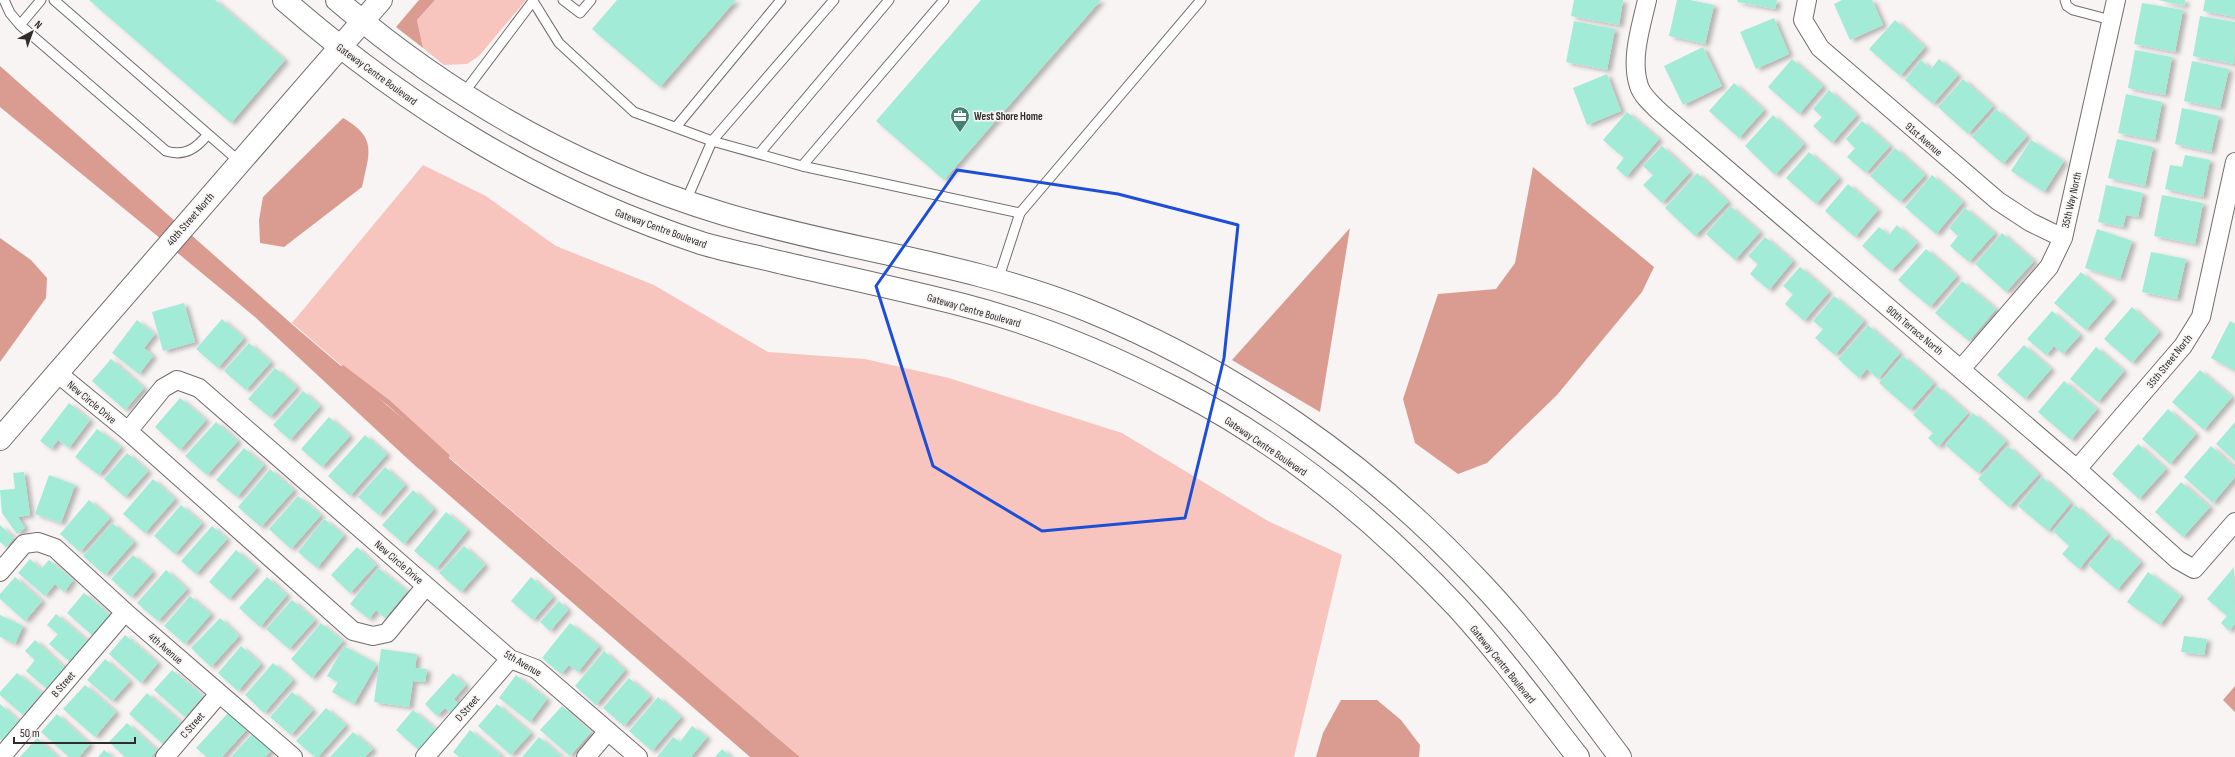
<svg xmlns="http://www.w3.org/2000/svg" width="2235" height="757" font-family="'Sofia Sans Condensed',sans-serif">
  <defs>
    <filter id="shadow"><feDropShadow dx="4.5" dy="2.5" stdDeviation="2" flood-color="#0004"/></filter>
  </defs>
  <rect width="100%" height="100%" fill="#f8f4f3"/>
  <!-- green -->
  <path fill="#f8c5be" d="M435,0h91l-47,56 -12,8 -23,1 -21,-17 -6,-28z
    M423,165l63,31 70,50 98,39 114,67 97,7 84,19 173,55 146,88 74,34 -48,202h-494l-508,-434z"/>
  <!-- water -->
  <path fill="#da9b91" d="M419,0h16l-18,20 6,28 -27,-21z
    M0,66l176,156 -15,17 -161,-132z
    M343,118c35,20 26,35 19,69l-78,60 -24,-4 -1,-23 4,-23z
    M1533,167l121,100 -12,25 -85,103 -70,68 -29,11 -43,-31 -12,-44 35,-105 58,-5 19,-26z
    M1350,228l-30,184 -88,-52z
    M189,233l105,93 506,431h-50l-339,-295 -156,-145 -81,-67z
    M0,238l31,22 16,18 -1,20 -46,64z
    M2235,686v26l-12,-12z
    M1341,700h36l24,20 19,25 -1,12h-103l7,-24z"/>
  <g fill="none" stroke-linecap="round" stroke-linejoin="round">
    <!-- stream -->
    <path stroke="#da9b91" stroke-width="5" d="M343,368l46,35 58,53"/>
  </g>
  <!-- building -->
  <path fill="#a1ebd7" filter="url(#shadow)" d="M89,0h126l70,60 -54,63z
    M617,0h119l-76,87 -68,-58z
    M981,0h120l-157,180 -68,-59z
    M1574,0h49l-4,25 -48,-9z
    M1677,0h13l24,5 -9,39 -36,-8z
    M1738,0h39l-2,9 -38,-7z
    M1842,0h30l11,25 -33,15 -16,-36z
    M2158,0h27l-1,6z
    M2205,0h30v17l-32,-6z
    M2142,3l41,7 -8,42 -41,-8z
    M2200,16l35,6 -1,42 -41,-8z
    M1774,18l15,36 -33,15 -16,-37z
    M1895,20l30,27 -25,29 -31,-27z
    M1574,21l41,8 -8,41 -41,-8z
    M1703,47l19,39 -39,19 -19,-39z
    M2135,50l37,7 -7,38 -37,-7z
    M1792,59l31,27 -24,28 -31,-27z
    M1939,59l19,16 -25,29 -28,-24 16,-20 10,9z
    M2192,61l37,8 -9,39 -36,-7z
    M1607,74l14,37 -34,14 -14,-37z
    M1963,79l30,27 -25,28 -30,-27z
    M1734,83l30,27 -25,28 -30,-27z
    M1829,90l28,25 -25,28 -19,-17 9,-9 -9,-8z
    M2126,94l36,8 -7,38 -37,-7z
    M2182,108l37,8 -8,36 -36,-8z
    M1996,109l31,27 -24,28 -31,-27z
    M1627,112l32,27 -33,38 -10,-9 8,-10 -21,-18z
    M1773,115l31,29 -29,31 -30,-29z
    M1862,121l28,25 -24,27 -19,-16 8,-9 -9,-9z
    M2117,139l36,8 -8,39 -37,-8z
    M2031,140l33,21 -20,31 -33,-21z
    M1662,146l28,26 -28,31 -19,-18 10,-10 -10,-9z
    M1895,148l30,27 -25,27 -30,-26z
    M1809,152l30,26 -23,26 -30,-26z
    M2185,155l25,5 -7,37 -38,-8 5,-24 12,2z
    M1697,173l31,29 -33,34 -30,-28z
    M1932,175l31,27 -27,32 -31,-27z
    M1848,184l30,26 -23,27 -30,-26z
    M2106,185l37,8 -5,24 -12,-2 -3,12 -25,-5z
    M2162,195l41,8 -8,41 -41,-8z
    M1730,206l30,26 -25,28 -29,-26z
    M1965,208l30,25 -26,29 -19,-16 8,-10 -9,-8z
    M1897,225l20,18 -26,28 -29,-25 17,-19 10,8z
    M2097,229l35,12 -12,38 -35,-11z
    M2002,233l32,28 -28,31 -31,-28z
    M1765,237l28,24 -24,29 -19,-16 8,-10 -10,-8z
    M1926,249l31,27 -27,31 -32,-27z
    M2151,252l35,7 -9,40 -35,-7z
    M1800,267l29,25 -25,29 -19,-17 8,-10 -10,-8z
    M2081,272l32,27 -27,31 -32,-27z
    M1962,281l34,28 -27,32 -34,-28z
    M1834,296l30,25 -29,34 -20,-17 8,-9 -10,-8z
    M184,303l11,39 -32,9 -11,-39z
    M2132,307l27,25 -27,31 -28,-24z
    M2052,311l28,24 -17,19 -9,-8 -8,9 -19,-16z
    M222,319l22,19 -26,30 -22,-19z
    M137,320l18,14 -11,14 9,8 -14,18 -27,-21z
    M2230,321l5,3v47l-24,-13z
    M1868,325l32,28 -22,26 -11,-10 -8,9 -21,-19z
    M249,343l22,19 -25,28 -22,-19z
    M2024,345l27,24 -26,30 -28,-24z
    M2096,347l28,24 -26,31 -28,-23z
    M1903,356l31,27 -24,27 -31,-27z
    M111,359l33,29 -19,22 -33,-29z
    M275,368l22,19 -27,30 -22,-18z
    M2200,370l32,27 -28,33 -32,-28z
    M2064,381l33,28 -26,31 -33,-28z
    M1937,386l31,27 -30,34 -10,-9 5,-5 -20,-18z
    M303,391l17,15 -30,34 -17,-15z
    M180,398l26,22 -26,30 -25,-23z
    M69,403l21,17 -21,28 -11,-8 -7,9 -11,-8z
    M2168,409l28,25 -26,30 -28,-25z
    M1973,413l33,28 -28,32 -33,-28z
    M329,417l21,19 -28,31 -21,-18z
    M216,422l22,19 -31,34 -22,-19z
    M2235,422v39l-19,-17z
    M97,429l24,18 -22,28 -24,-18z
    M365,435l22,19 -37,42 -22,-20z
    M2138,444l28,25 -27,30 -27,-25z
    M2008,446l31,28 -30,33 -31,-28z
    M2211,446l24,22v9l-22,26 -29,-26z
    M244,448l20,17 -27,32 -21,-17z
    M127,453l21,18 -23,26 -21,-18z
    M385,467l20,18 -26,30 -21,-18z
    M270,469l24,21 -33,37 -23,-20z
    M24,472l6,43 -12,2 7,11 -8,6 -15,-21 -2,-23 15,-1 -2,-16z
    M49,475l26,10 -14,38 -26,-9z
    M2042,477l29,26 -23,28 -30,-25z
    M153,479l22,20 -30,34 -22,-19z
    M2181,482l29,25 -27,30 -28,-25z
    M413,490l21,19 -30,35 -22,-19z
    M298,496l23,19 -30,34 -22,-20z
    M89,500l21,18 -30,34 -20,-18z
    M181,505l21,18 -27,31 -21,-18z
    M2075,505l33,29 -29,35 -17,-15 7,-8 -16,-15z
    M446,512l22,18 -32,39 -22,-18z
    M324,519l20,16 -27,33 -19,-16z
    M112,523l22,19 -29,33 -22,-19z
    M0,525l14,13 -8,9 -6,-5z
    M212,526l15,13 -31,35 -15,-13z
    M2112,537l29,25 -24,28 -29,-25z
    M464,546l21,19 -24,27 -22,-19z
    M357,547l19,18 -26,28 -19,-18z
    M236,550l21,18 -28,31 -20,-17z
    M133,555l20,17 -22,25 -20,-18z
    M30,559l11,10 8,-9 24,20 -9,12 -9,-8 -10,12 -27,-23z
    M2234,567l1,57 -6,7 -8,-8 6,-7 -20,-17z
    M378,568l29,23 -22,27 -9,-8 -7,9 -19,-15z
    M166,570l21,19 -29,32 -21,-18z
    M2148,572l33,24 -21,29 -33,-23z
    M15,577l27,24 -17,20 -25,-22v-5z
    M267,577l20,18 -27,32 -21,-19z
    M531,577l22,20 -20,23 -22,-19z
    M84,593l26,22 -18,20 -25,-22z
    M190,596l21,18 -26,30 -21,-18z
    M292,600l23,20 -26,29 -23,-20z
    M559,601l9,9 -18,21 -10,-9z
    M56,614l32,27 -18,21 -21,-18 9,-10 -11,-9z
    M0,615l23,11 -8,18 -15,-7z
    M220,618l19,18 -28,31 -20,-19z
    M321,623l22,18 -31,37 -21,-19z
    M570,623l29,23 -21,26 -9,-7 -8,9 -19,-16z
    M125,635l33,28 -17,20 -32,-29z
    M2184,636l23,3 -3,16 -23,-3z
    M35,640l30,28 -18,21 -21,-18 9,-11 -10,-9z
    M241,646l20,18 -23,27 -20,-18z
    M344,646l33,18 -23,40 -22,-12 6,-10 -11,-6z
    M381,649l36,5 -2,14 12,1 -2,13 -12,-1 -4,26 -35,-5z
    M604,651l21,19 -29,35 -21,-19z
    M105,659l25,22 -18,20 -25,-21z
    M273,663l20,17 -29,33 -19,-18z
    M172,670l31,26 -18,21 -31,-27z
    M17,673l25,20 -19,22 -23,-20v-3z
    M453,673l13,12 -12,14 6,7 -7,9 -8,-7 -8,8 -12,-12z
    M516,675l31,24 -17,23 -31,-24z
    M629,678l21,18 -26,30 -21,-18z
    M85,685l31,27 -21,25 -32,-28z
    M292,692l21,18 -22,25 -21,-18z
    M147,693l34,29 -18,22 -34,-30z
    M658,697l23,20 -29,34 -23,-20z
    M0,704l19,17 -17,20 -2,-2z
    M497,704l34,29 -20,22 -33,-29z
    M562,706l29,26 -21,24 -30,-26z
    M326,708l20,17 -28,32h-3l-19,-16z
    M413,710l25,21 -17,21 -25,-22z
    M228,713l19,16 -25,28h-15l-11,-9z
    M57,714l33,30 -11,13h-10l-28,-25z
    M127,723l30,27 -6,7h-26l-16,-15z
    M692,726l15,11 -16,20h-34l16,-20 7,5z
    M470,730l31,25 -2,2h-40l-6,-5z
    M353,732l20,17 -8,8h-35z
    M252,734l19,17 -6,6h-34z
    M539,737l23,20h-40z
    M37,738l21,19h-38z
    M722,749l9,8h-16z
    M104,750l9,7h-15z"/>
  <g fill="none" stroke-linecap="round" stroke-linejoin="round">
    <!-- lane casing -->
    <g stroke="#716d6c" stroke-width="11">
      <path id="lane" d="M4,0l6,13 10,12 21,-25
        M54,0l186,162
        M563,0l17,13 11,-13
        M2065,0l2,6 6,4 38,10
        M20,25l146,126c19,6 31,-3 42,-17
        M463,94l70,-93 26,42 75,69 78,29 90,25 218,47 181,-213
        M676,127l105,-127
        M759,154l130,-154
        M802,166l142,-166
        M686,201l26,-60 122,-141
        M998,280l22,-67"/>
    </g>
    <!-- street casing -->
    <g stroke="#716d6c" stroke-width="20">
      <path id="street" d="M1647,0c-6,27 -17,59 -8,86 3,10 14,19 21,26l417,357 101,91 16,9 41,-47
        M1807,0l-4,20 17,28 178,153 32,21 33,16
        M1961,369l88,-102 14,-29 53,-238
        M56,372l72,59 225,200 20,5 14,-3 39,-47
        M128,431l35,-43 14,-8 22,8 311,271 26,10 102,88
        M2077,469l106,-123 18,-29 34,-155
        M0,572l24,-28 14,-2 17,6 70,64 168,145
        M1,757l124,-145
        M165,757l54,-63
        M425,757l85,-98
        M586,757l22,-26"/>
    </g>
    <!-- secondary casing -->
    <g stroke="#716d6c" stroke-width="24">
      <path id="secondary" d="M284,0c125,109 259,191 417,243 26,8 55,13 82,20 60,14 121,27 180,42 74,19 148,50 215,85 105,54 199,132 279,217 43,47 82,100 121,150
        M337,0c113,97 244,171 387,214 120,36 246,49 363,96 147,60 280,152 389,268 53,55 98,118 144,179
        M0,439l381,-439"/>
    </g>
    <!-- lane -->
    <use href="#lane" stroke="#fff" stroke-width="9"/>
    <!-- street -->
    <use href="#street" stroke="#fff" stroke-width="18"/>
    <!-- secondary -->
    <use href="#secondary" stroke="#fff" stroke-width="22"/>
  </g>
  <!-- marked area -->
  <path fill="none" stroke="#1d4ed8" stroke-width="3" stroke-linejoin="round" d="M957,170l161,24 120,31 -14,133 -39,160 -143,13 -109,-65 -57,-180z"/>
  <!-- icons -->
  <defs>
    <g id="office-pin" transform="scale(1)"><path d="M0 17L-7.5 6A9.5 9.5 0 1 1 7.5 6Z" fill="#418272" stroke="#f8f4f3"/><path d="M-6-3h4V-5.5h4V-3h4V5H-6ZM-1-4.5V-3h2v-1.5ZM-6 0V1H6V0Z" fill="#fff"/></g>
  </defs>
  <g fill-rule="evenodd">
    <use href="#office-pin" x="960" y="116"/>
  </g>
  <g text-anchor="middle" stroke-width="3.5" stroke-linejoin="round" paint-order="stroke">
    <!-- street labels -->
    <g font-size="11" fill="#2e2d2d" stroke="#f8f4f3">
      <text transform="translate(377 74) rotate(36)" y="4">Gateway Centre Boulevard</text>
      <text transform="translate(1924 139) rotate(41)" y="4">91st Avenue</text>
      <text transform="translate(2071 200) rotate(-77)" y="4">35th Way North</text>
      <text transform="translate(190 219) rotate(-49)" y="4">40th Street North</text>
      <text transform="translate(661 228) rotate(20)" y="4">Gateway Centre Boulevard</text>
      <text transform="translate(974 310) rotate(16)" y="4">Gateway Centre Boulevard</text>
      <text transform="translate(1915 330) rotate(40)" y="4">90th Terrace North</text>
      <text transform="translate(2169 361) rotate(-51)" y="4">35th Street North</text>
      <text transform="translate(92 402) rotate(40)" y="4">New Circle Drive</text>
      <text transform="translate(1266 446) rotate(34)" y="4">Gateway Centre Boulevard</text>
      <text transform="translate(399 562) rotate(41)" y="4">New Circle Drive</text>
      <text transform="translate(166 648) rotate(41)" y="4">4th Avenue</text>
      <text transform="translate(523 663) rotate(30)" y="4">5th Avenue</text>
      <text transform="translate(1503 664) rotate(51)" y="4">Gateway Centre Boulevard</text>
      <text transform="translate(63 684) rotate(-49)" y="4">B Street</text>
      <text transform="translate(467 708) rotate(-49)" y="4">D Street</text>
      <text transform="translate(192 725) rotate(-49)" y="4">C Street</text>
    </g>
    <!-- poi labels -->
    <g font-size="11" font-weight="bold" fill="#2e2d2d" stroke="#f8f4f3" text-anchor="start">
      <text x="974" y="120">West Shore Home</text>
    </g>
  </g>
  <!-- north arrow -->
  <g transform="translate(32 32) rotate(41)" stroke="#f8f4f3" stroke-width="3" paint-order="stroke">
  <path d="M0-3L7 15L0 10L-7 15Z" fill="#2e2d2d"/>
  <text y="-6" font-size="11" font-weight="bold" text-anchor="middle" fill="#2e2d2d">N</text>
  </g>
  <!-- scale -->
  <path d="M14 737v6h121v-6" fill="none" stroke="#2e2d2d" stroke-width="2"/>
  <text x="20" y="737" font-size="12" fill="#2e2d2d" stroke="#f8f4f3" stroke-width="3" paint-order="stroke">50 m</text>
</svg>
